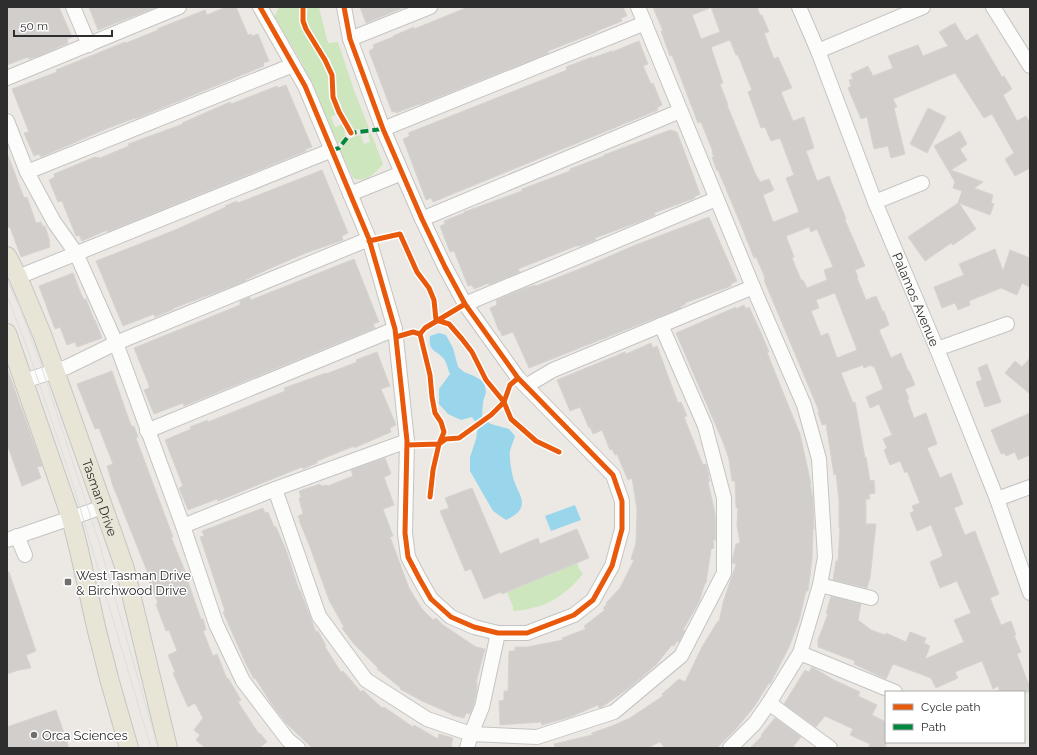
<svg xmlns="http://www.w3.org/2000/svg" width="1037" height="755" font-family="Raleway,sans-serif">
  <rect width="100%" height="100%" fill="#ece8e4"/>
  <!-- green -->
  <path fill="#cee6be" d="M279,7h23v18l19,32 9,18 2,21 6,17 -7,4 4,10 9,-3 1,12 -7,8 -37,-83 -27,-44z
    M308,7h11l9,36 10,-1 17,51 14,35 -16,2 -2,-4 -2,-1 -12,-26 -2,-5 1,-13 -3,-8 -6,-15 -20,-29 -2,-8z
    M371,133l12,31c-8,9 -17,20 -30,14l-13,-28c7,-9 9,-13 21,-15l3,9 6,-2 -2,-8z
    M577,563l2,5 4,6c-19,23 -39,35 -70,37v-4l-6,-15z"/>
  <!-- water -->
  <path fill="#99d6ec" d="M439,333l7,2 7,13 5,19 6,5 10,4 10,6 2,10 -3,10 -1,16 9,6 18,5 6,7c-1,5 -4,10 -5,15 -1,6 1,16 2,22 3,20 24,33 -6,47l-13,-9 -23,-40v-14l6,-18 2,-13 -6,-9 -11,3 -13,-6 -9,-10v-15l11,-15c-2,-4 -3,-11 -6,-15 -8,-10 -16,-6 -14,-23z
    M575,505l6,15 -30,11 -6,-15z"/>
  <!-- building -->
  <path fill="#d1cecb" stroke="#d7d4d0" fill-rule="evenodd" d="M7,7h52l13,30 -5,2 1,4 -27,12 -12,4 -1,-2 -21,8z
    M89,7h68l-59,23z
    M226,7h10l12,28 3,-1 1,2 6,-2 11,27 -6,2 1,3 -129,53v-1l-29,11 -65,28 -2,-3 -5,2 -10,-23 5,-1 -17,-43 45,-17 -1,-2 69,-28 1,1 32,-13 -1,-1 48,-19 2,5z
    M360,7h45l-39,16z
    M468,7h155l4,9 -6,2 1,3 -25,10v1l-49,19v2l-24,10 -105,42v-1l-23,9 -1,-2 -3,1 -23,-61 5,-3 -1,-3 20,-8v-1l21,-9v2z
    M653,7h57v1l-18,7 9,24 19,-7 -9,-25h46l3,8h2l7,17 -5,1 10,26 4,-2 14,31 -11,4 9,22 3,7 11,-4 10,31 -8,3 11,30 12,-5 17,43 -1,1 20,46 -10,4 3,7 -1,1 9,22 10,-4 7,16 1,-1 5,14 -10,5 12,28 10,-5 7,18h1l6,14 -10,4 4,10h-2l7,19 12,-5 11,31 -10,4 13,30 11,-5 12,31 -9,4 11,27 10,-4 24,63 -9,4 11,27 10,-4 5,14h-2l7,17 -4,2 13,34v4h-30l-2,-6 -5,3 -11,-28 -27,11 3,6 -22,10 -5,-10 -38,-14 -7,15 -32,-15 1,-3 -37,-14v-7l10,-26 -2,-1 5,-17 30,8 -3,16 13,10 14,5 1,-2 20,9 4,-10 16,6 -2,5 6,3 -5,13 39,-17 -10,-22 17,-7 -14,-32 -17,7 -10,-26 13,-6 -12,-31 -14,6 -7,-18 4,-2 -2,-5 8,-3 -13,-32 -2,2 -5,-12 -10,4 -6,-15 3,-2 -4,-9 9,-4 -13,-31 -9,4 -4,-11 17,-8 -9,-23 -2,1 -1,-2 -7,3 -1,-3 -22,8 12,30 2,-1 10,56 1,-1 4,24 4,-1 1,13 -6,1 1,5h-4v25h10l-6,54 -3,10 -34,-8 3,-19h2l2,-33h-1v-28l-3,-26 -2,1 -8,-51 -4,1 -4,-13 1,-1 -55,-131h1l-1,-5 -8,-18 -2,1 -15,-38 -21,-50 -1,1 -5,-14h2l-2,-5h1l-12,-30 -3,1 -26,-68 -2,1 -9,-25h2zM730,40l6,15h2l14,35 -4,2 13,36 4,-1 6,14 9,-3 14,37 -8,3 13,34 -23,9 -3,1 -10,-27 11,-5 -5,-11 -9,3 -5,-9 -28,-68h1l-8,-21 3,-1 -12,-36zM809,227l2,5 6,-3 16,38 -9,3 3,10 -20,8 -4,-8h-2l-9,-22 2,-1 -8,-21zM835,293l22,57 -20,8 -9,-25 -7,3 -10,-25 8,-3 -3,-8z
    M955,23l11,18 11,-7 25,43 2,-1 8,13 -9,6 14,26 9,-5 4,7v45l-15,8 -10,-17 9,-6 -22,-39 -8,4 -29,-45 -62,26 4,8 -3,1 11,46 -14,4 -3,-12 -14,3 -7,-32 -6,2 -13,-31 3,-2 -2,-6 4,-1 -2,-5 17,-8 5,10 20,-8 -5,-12 30,-11 5,11 25,-10 -9,-14z
    M639,41l9,23 -5,2 8,18 2,-1 9,22 -5,3 1,2 -225,92 -2,-4 -5,2 -23,-61 7,-3 -2,-3 159,-63 -1,-3 26,-10v1l20,-7v1z
    M286,85l26,62 -6,2v2l-199,81v-2l-25,11 -3,-6 -3,1 -14,-35 -4,1 -9,-22 6,-3 -1,-3 41,-17 5,1 29,-12 -1,-2 55,-20 -1,-1 48,-21 1,2 46,-18 1,2z
    M928,108l18,9 -19,36 -17,-9z
    M670,130l7,2 23,62 -6,3 1,1 -41,15 1,2 -9,4 -51,19 1,2 -16,6h-4l-58,23 2,3 -31,13v-2l-15,6 -2,-4 -4,1 -14,-35 -4,1 -10,-26 5,-2 -1,-3 20,-8v-1l58,-21v-2l48,-18v-2l34,-13v-1z
    M960,131l7,13 -7,5 7,11 -16,10 32,12 -9,6 19,7 -2,8 3,1 -4,11 -31,-12 17,26 -23,16 -2,-2 -26,18 -17,-24 50,-34 4,-12 -9,-3 2,-6 -21,-36z
    M7,155h1l16,43 3,-1 9,26 5,-1 2,5 2,-1 5,16h-1l1,5 -29,10 -11,-30 -3,1z
    M322,170l26,63 -6,3 1,4 -37,13 -35,15 -26,12 1,1 -72,27v1l-19,8 -1,-3 -31,12 -27,-65 79,-31 51,-23 -1,-1 12,-5v2l6,-2z
    M709,217l28,64 -6,3v2l-46,17 1,1 -5,2v2l-28,11 -124,49 -16,-36 -11,4 -2,-6 -1,1 -9,-23 7,-3 -1,-5 30,-12 9,-3 1,1 51,-20 46,-20z
    M995,249l8,22 7,-21 20,8v29l-8,-4 -5,12 -16,-7 -32,13 1,4 -12,5 -3,-7 -13,5 -8,-21 30,-12 -5,-11z
    M354,259l25,63 -6,2 2,4 -191,78 -1,-3 -29,11 -10,-24 5,-2v-3l-15,-37 106,-43v-4l10,-4 1,3z
    M73,273l8,21 3,6 2,-1 8,21h1l7,18 -25,9 -2,-5 -8,3 -7,-18 -5,2 -16,-43z
    M744,305l2,4 3,-2 13,28 7,17h-2l11,28 22,54 11,50h-1l3,15 1,30h-1l-1,30 -4,32h-2l-7,30 -10,26 -19,37 -1,-1 -15,24 -19,23 -18,18h-52l-5,-6 -13,6h-92l-1,-4 38,-9v-2l20,-7 18,-8 33,-22 -1,-2 17,-15 6,3 17,-35 16,-26 1,1 4,-19 13,-39 -4,-1v-2l4,-17 4,-1 -3,-18 1,-17h-2l-1,-27h-3l-3,-22 -6,-17 -47,-109 60,-26v2z
    M651,343l2,5 4,-2 21,57 3,-1 6,14 -3,1 19,48 3,-1 3,12h-1l2,5 -2,1 7,31 1,27h-3l1,8 -3,1 -5,34h-1l-6,19 -16,28 2,1 -6,11 -2,-1 -3,5 -2,-1 -17,21h-1l-4,4 -21,18 -27,19 -3,1 -1,-3 -28,12 -28,8 -1,-3 -41,3 -1,-24 5,-1v-9h4l1,-40h6v-4h12l36,-7 -1,-2 24,-9 -2,-3 21,-16 -2,-2 4,-4 -1,-1 14,-15 14,-28 -3,-1 5,-16 1,-33 -5,-32 -4,2 -11,-26 -2,1 -3,-6 -2,1 -8,-20 -9,4 -3,-7 -1,1 -9,-21 -10,4 -13,-31 68,-28 1,2z
    M377,352l13,34 -9,3 15,36 -6,3 1,4 -37,16v-2l-32,13 -5,2v2l-14,6 -1,-2 -84,34 -1,-2 -29,11 -9,-22 4,-2 -18,-46 26,-11 -1,-2 18,-7v2l35,-14 42,-17 -1,-3 42,-15v1l31,-12 -1,-2z
    M1030,358v36l-25,-21 10,-12 7,6z
    M987,364l14,38 -16,5 -9,-25 6,-2 -4,-12z
    M8,371l34,95 -5,1 4,11 -19,8 -15,-42v-72z
    M112,371l17,49 3,7 2,-1 4,11 -2,1 37,99h-2l18,44 -1,1 13,37h2l3,11 -3,1 10,25 4,-2 10,25 1,-1 13,22 -3,2 21,32 1,-1 7,9 -8,6h-54l-9,-8 4,-5 -6,-5 9,-12 -8,-15 -7,4 -15,-34 2,-1 -7,-17 9,-4 -8,-21 -3,1 -10,-27 2,-1 -9,-22h2l-38,-95 -6,-20 6,-2 -14,-36 -4,1 -18,-45z
    M1030,413v42l-12,5 -3,-8 -9,4 -2,-3 -3,1 -10,-24z
    M385,458l6,16 -7,3 10,28 -11,4 10,27 -3,1 19,51 13,21 11,11 3,-2 7,7 33,22 9,2 -9,33h1v8l-4,17 -3,7 -4,-1 -2,5 -12,-3v-1l-30,-13 -22,-12 1,-1 -24,-19 1,-1 -24,-24 -12,-16 2,-1 -15,-27 -19,-53 -11,-27h1l-2,-4 5,-2 -4,-16 2,-1 -2,-6 21,-7 1,2 6,-1 1,1 25,-10 -2,-6z
    M472,488l28,66 38,-16 2,6 37,-15 12,29 -87,36 -1,-2 -17,7 -13,-30 -6,2 -25,-60 9,-3 -4,-10z
    M263,508l2,5 3,-1 6,15h2l10,23 13,40h1l16,42 2,-1 8,15 -1,1 16,25 2,-1 18,21 2,-2 19,18 2,-1 29,20 1,-2 24,14 1,-5 14,4 -2,8 3,2h-142l-26,-25 -13,-17 -18,-28 -1,1 -8,-15 -23,-52 2,-1 -25,-74 4,-1 -2,-5z
    M7,572h2l27,79 -10,4 5,13 -12,2 -12,4z
    M812,667l22,13 26,12 -2,4 19,9 -5,10 14,7v26h-18l2,-4 -20,-9 3,-6 -28,-13 -9,11 -32,-23 21,-34 4,2z
    M56,710l13,38h-62v-21z
    M775,718l26,19 -9,11h-42l12,-12 -1,-1z"/>
  <g fill="none" stroke-linecap="round" stroke-linejoin="round">
    <!-- minor casing -->
    <g stroke="#c5c4c5" stroke-width="16">
      <g id="minor">
        <path d="M73,7l16,38"/>
        <path d="M260,7l45,79 64,153 26,90 12,112 -2,92 3,24 11,21 12,21 20,18 23,10 24,6h29l47,-18 19,-15 19,-34 10,-37v-28l-9,-26 -95,-97 -53,-74 -20,-37 -23,-48 -39,-90 -33,-90 -6,-32"/>
        <path d="M638,7l115,280 51,118 15,54 6,98 -5,28 -20,68 -31,50 -14,20 -25,25"/>
        <path id="s1" d="M799,7l19,44 57,151 62,147 60,150 33,94"/>
        <path d="M993,7l37,59"/>
        <path d="M350,39l80,-32"/>
        <path d="M818,51l105,-44"/>
        <path d="M7,78l172,-71"/>
        <path d="M7,121l20,51 27,50 22,31 40,90 67,183 33,98 27,57 45,59 10,8"/>
        <path d="M383,129l262,-106"/>
        <path d="M27,172l266,-107"/>
        <path d="M350,194l52,-21"/>
        <path d="M875,202l47,-19"/>
        <path d="M422,219l258,-108"/>
        <path d="M18,277l314,-127"/>
        <path d="M465,304l251,-105"/>
        <path d="M937,349l70,-25"/>
        <path d="M24,381l43,-14 49,-24 253,-104"/>
        <path d="M526,386l27,-16 200,-83"/>
        <path d="M147,431l248,-102"/>
        <path d="M275,489l44,127 47,64 61,39 44,15 66,3 77,-25 67,-56 43,-83v-75l-19,-72 -44,-101"/>
        <path d="M997,499l33,-12"/>
        <path d="M183,526l92,-37 132,-48"/>
        <path d="M17,536l8,19"/>
        <path d="M7,540l96,-33"/>
        <path d="M820,585l51,13"/>
        <path d="M800,653l95,39"/>
        <path d="M769,703l61,45"/>
        <path d="M467,748l4,-14 11,-27 16,-74"/>
      </g>
    </g>
    <!-- major casing -->
    <g stroke="#c6c5c4" stroke-width="20">
      <g id="major">
        <path id="s2" d="M7,256l11,21 25,60 72,203 10,29 43,179"/>
        <path d="M7,333l64,185 8,32 17,77 14,55 19,66"/>
      </g>
    </g>
    <!-- minor -->
    <use href="#minor" stroke="#fcfcfb" stroke-width="14"/>
    <!-- major -->
    <use href="#major" stroke="#e8e4d6" stroke-width="18"/>
    <!-- tram -->
    <path stroke="#dfdfe1" stroke-width="1" d="M7,280l13,28 19,51 59,180 60,209
      M7,296l21,54 47,141 76,257"/>
    <!-- quiet -->
    <path stroke="#00873e" stroke-width="4" stroke-dasharray="8 4" stroke-linecap="butt" d="M332,150l7,-2 12,-15 32,-4"/>
    <!-- cycleway casing -->
    <g stroke="#fff" stroke-width="8">
      <path id="cycleway" d="M260,7l45,79 64,153 26,90 12,112 -2,92 3,24 11,21 12,21 20,18 23,10 24,6h29l47,-18 19,-15 19,-34 10,-37v-28l-9,-26 -95,-97 -53,-74 -20,-37 -23,-48 -39,-90 -33,-90 -6,-32
        M303,7v14l3,8 19,31 7,15 1,22 6,15 12,21
        M369,241l31,-7 17,38 12,16 5,12 2,20 13,4 13,15 10,13 14,28 18,22 7,17 25,22 23,11
        M420,334l5,-6 40,-24
        M396,337l17,-5 7,2 10,41 2,22 3,16 6,9 3,10 -5,12 -6,26 -3,27
        M407,445l32,-1 7,-5 13,-1 32,-23 13,-13 6,-17 8,-7"/>
    </g>
    <!-- cycleway -->
    <use href="#cycleway" stroke="#e8590c" stroke-width="5"/>
  </g>
  <!-- markers -->
  <g fill="#706f6e" stroke="#fff" stroke-width="1.5">
    <rect x="64" y="578" width="8" height="8" rx="2"/>
    <circle cx="34" cy="735" r="4"/>
  </g>
  <g text-anchor="middle" stroke-width="3" stroke-linejoin="round" paint-order="stroke">
    <!-- street labels -->
    <g font-size="13" fill="#2e2e2e" stroke="#fff">
      <text dy="5" stroke="none"><textPath href="#s1" startOffset="315">Palamos Avenue</textPath></text>
      <text dy="5" stroke="none"><textPath href="#s2" startOffset="259">Tasman Drive</textPath></text>
    </g>
    <!-- poi labels -->
    <g font-size="13" fill="#2e2e2e" stroke="#fff" text-anchor="start">
      <text x="76" y="580">West Tasman Drive<tspan x="76" dy="15">&amp; Birchwood Drive</tspan></text>
      <text x="42" y="740">Orca Sciences</text>
    </g>
  </g>
  <!-- border -->
  <rect width="1037" height="755" fill="none" stroke="#2e2e2e" stroke-width="16"/>
  <!-- legend -->
  <rect x="885" y="691" width="140" height="52" fill="#ffffff" stroke="#ababab"/>
  <rect x="893" y="704" width="20" height="6" fill="#e8590c" stroke="#ababab"/>
  <text x="921" y="711" font-size="12" fill="#2e2e2e">Cycle path</text>
  <rect x="893" y="724" width="20" height="6" fill="#00873e" stroke="#ababab"/>
  <text x="921" y="731" font-size="12" fill="#2e2e2e">Path</text>
  <!-- scale -->
  <path d="M14 30v6h98v-6" fill="none" stroke="#2e2e2e" stroke-width="2"/>
  <text x="20" y="30" font-size="12" fill="#2e2e2e" stroke="#ffffff" stroke-width="3" paint-order="stroke">50 m</text>
</svg>
